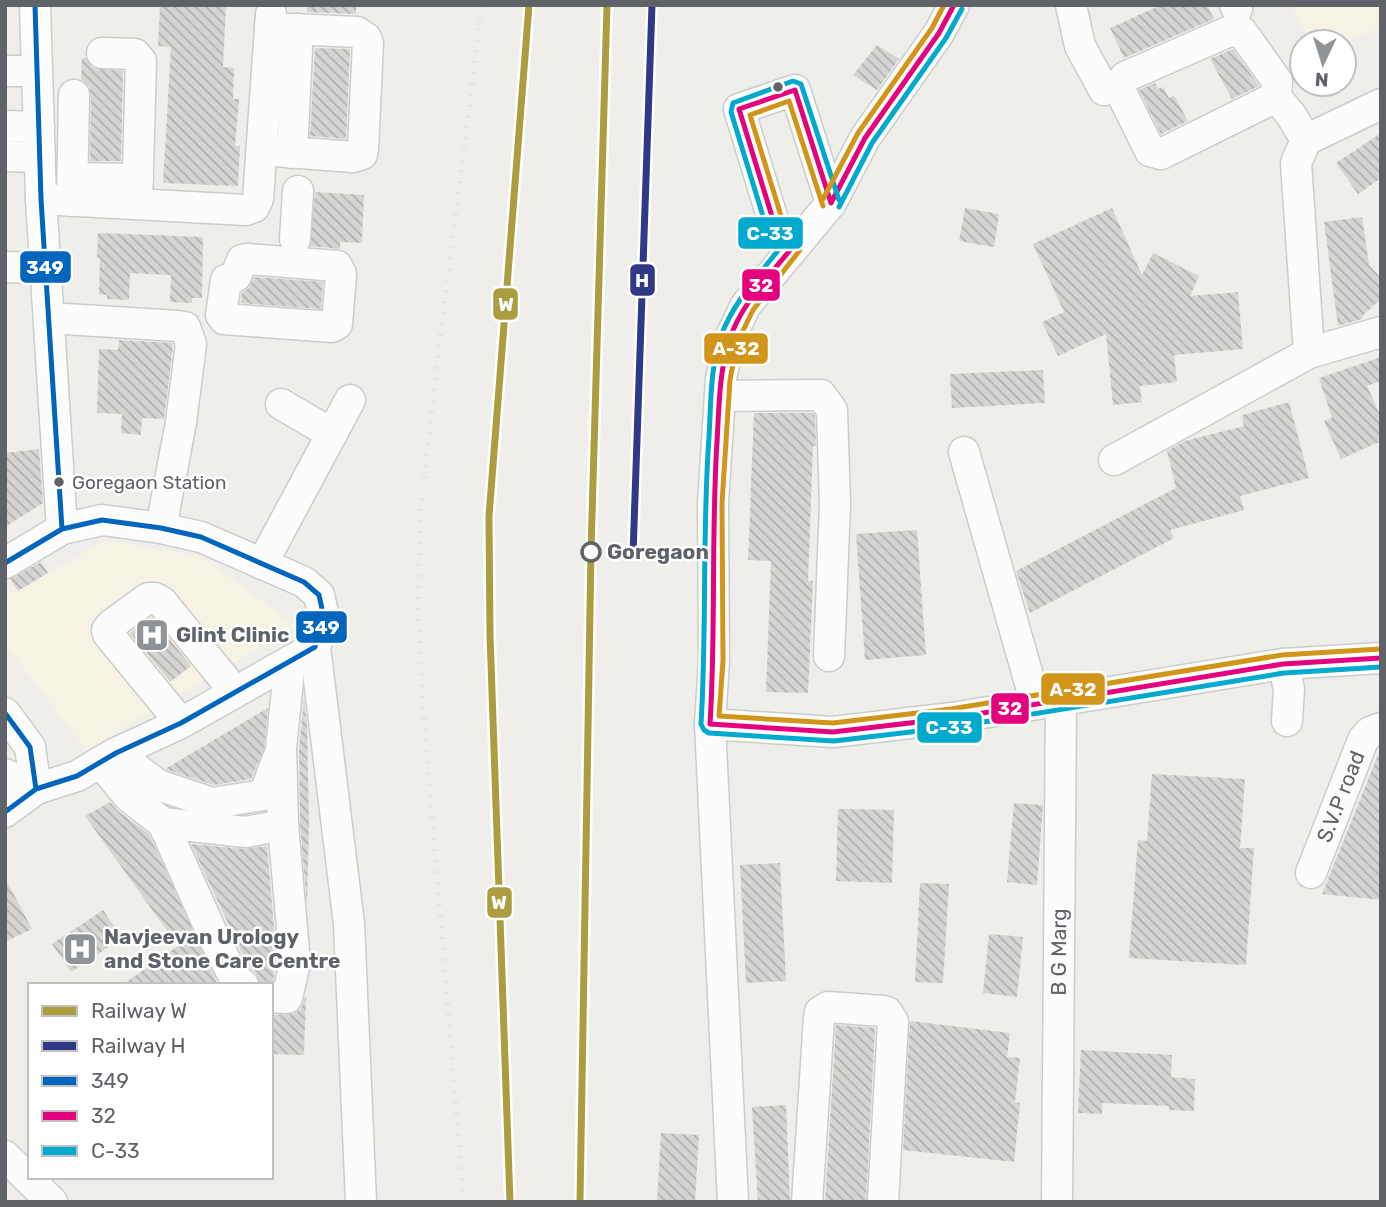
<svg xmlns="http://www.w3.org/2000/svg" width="1386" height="1207" font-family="Rubik,sans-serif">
  <defs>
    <pattern id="building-back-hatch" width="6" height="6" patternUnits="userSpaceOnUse" patternTransform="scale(1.75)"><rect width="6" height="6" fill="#d6d5d3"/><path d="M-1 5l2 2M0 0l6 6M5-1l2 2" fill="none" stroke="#b1b0af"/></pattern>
  </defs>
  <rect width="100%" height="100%" fill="#efeeea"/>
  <!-- commercial -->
  <path fill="#f7f3e4" d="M1291,5h90v22l-37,17v-2h-35z
    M107,540l93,16 96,70 -210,124 -81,-107v-47z"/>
  <!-- building -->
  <path fill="url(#building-back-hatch)" d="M160,5l66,2 -3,60 11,1 -1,31h6l-4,47h5l-2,40 -75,-3 8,-136 -13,-1z
    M307,5h49v9l-49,-2z
    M1161,5h46l7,14 -90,39 -14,-30z
    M877,45l22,14 -22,31 -24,-15z
    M315,48l35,1 -4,90 -36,-3z
    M1233,49l26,37 -27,13 -22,-40z
    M82,58h4l7,10 30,3 -2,90h-31l1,-66 -2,-9 -8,-7z
    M1155,83l3,6 5,-2 6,11 5,-3 14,26 -27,13 -22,-44z
    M1381,133v45l-23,16 -22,-31z
    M315,192l49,3 -2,48 -22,-1v7l-30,-3z
    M965,208l34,6 -5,33 -35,-6z
    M1112,208l30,67 11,-22 46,23 -9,20 48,-4 5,57 -69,6 3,27 -37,4 2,16 -29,3 -7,-71 -48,22 -16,-34 22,-10 -31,-68z
    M1362,217l7,48 12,13v21l-19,17v3l-24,7 -14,-104z
    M98,233l105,4 -1,61h-10v5l-22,-1 1,-27 -41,-2 -1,27 -22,-1v-4l-8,-1 1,-36h-3z
    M254,277l69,5 -2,27 -80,-6 1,-11 7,-4z
    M119,340l53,3 1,3 -9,73 -22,-1 -1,17 -20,-2 1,-19 -25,-1 2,-64 19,1z
    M1381,357v24l-14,5 14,31v24l-40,18 -17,-38 8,-3 -13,-40z
    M1043,370l2,33 -93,5 -2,-34z
    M1289,402l20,76 -69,18 4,14 -74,20 4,8 -144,75 -14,-42 160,-83 -9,-37 18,-10 59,-15 -2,-11z
    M754,413h58l3,3 1,30h-3l-5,135h5l-5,112 -42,-1 5,-131 -23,-1z
    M39,449l4,54 -38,24v-74z
    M917,530l9,125 -61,5 -9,-126z
    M41,562l7,11 -30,18 -8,-12z
    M152,617l39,49 -21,16 -40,-49z
    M304,699l3,26 2,99 -2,80 -7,-80 -1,-75z
    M268,708l-4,41 -13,30 -37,6 -49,-16z
    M1380,750l1,150 -59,-6z
    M1152,774l93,5 -5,69h14l-8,117 -117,-7 9,-118 9,1z
    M110,802l8,9 31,23 69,151h-96l56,-39 -93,-130z
    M1014,803l29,2 -6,80 -30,-3z
    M838,809l56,1 -2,73 -56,-2z
    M191,844l53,5 23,-3 10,116 -4,18 -13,4 -5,-12 -7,-6z
    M780,863l6,118 -40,2 -6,-118z
    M5,878l27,51 -27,13z
    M920,883l29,1 -6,99 -28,-1z
    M103,910l19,28 -51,34 -19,-28z
    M989,934l34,3 -6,60 -34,-4z
    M306,995l-2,60 -33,-1v-39l23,-1 7,-5z
    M910,1021l100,12 -3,24 13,1 -5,44 5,1 -6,59 -111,-12z
    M836,1025l39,3 -9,174h-41z
    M1081,1050l91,5 -1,22 24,2 -1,32 -25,-1v-4l-67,-3v11l-24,-1z
    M786,1105l4,97h-32l-6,-95z
    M661,1133l38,2 -4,67h-38z"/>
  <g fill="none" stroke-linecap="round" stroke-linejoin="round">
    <!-- minor casing -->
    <g stroke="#cbcccc" stroke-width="33">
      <g id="minor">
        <path d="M35,5l6,194 21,330"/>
        <path d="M1071,5l9,41 24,44"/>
        <path d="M1235,5l2,4"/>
        <path d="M102,53l33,1 6,7 -4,143"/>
        <path d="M5,71h32"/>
        <path d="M1276,97l1,-16 -35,-49 -12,-1 -105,46 -7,9 32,65 11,3 115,-57 15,18 15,25"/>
        <path d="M5,126l34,1"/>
        <path d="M262,150l91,7 9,-3 1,-5 5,-106 -2,-5 -9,-6 -87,-4"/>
        <path d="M292,153l6,-124"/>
        <path d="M5,156l35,1"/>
        <path d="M73,178l65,1"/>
        <path d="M41,199l205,11 8,-3 4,-8 13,-185"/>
        <path d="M72,201l2,-106"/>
        <path d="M295,239l3,-48"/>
        <path d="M791,249l-17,-26 -35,-114 56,-19 36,113"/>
        <path d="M247,259l90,7 4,8 -4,50 -5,3 -108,-8 -3,-4 5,-35 10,-4 6,-16z"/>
        <path d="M5,267l41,1"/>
        <path d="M49,318l129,8 7,1 6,17 -10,78 -20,106"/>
        <path d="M1309,353l-13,-190 10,-23 75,-36"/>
        <path d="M720,396l101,-1 11,15 3,94 -6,152"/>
        <path d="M281,404l51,30"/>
        <path d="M964,452l72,252"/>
        <path d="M1114,460l195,-107 72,-21"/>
        <path d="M5,563l57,-34 40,-9 59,8 40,9 103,45 15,13 5,23 -9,29 -134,76 -65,30 -39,23 -41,13 -31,23"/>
        <path d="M262,564l88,-164"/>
        <path d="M315,647l34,277 12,278"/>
        <path d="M1283,664l6,25 -2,32"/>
        <path d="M5,713l25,34 6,42"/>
        <path d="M181,723l-73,-89 -1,-4 4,-5 37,-27h7l7,4 73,90"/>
        <path d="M710,724l123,8 119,-14 331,-54 98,-6"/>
        <path d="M116,753l42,32 54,18 52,-8 14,-37"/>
        <path d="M100,762l29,35 34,26 83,9 37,-7 -2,-77 9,-87"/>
        <path d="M5,774l31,15"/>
        <path d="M163,823l53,119 18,35 9,8"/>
        <path id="s1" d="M1311,873l52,-133 7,-8 11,-4"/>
        <path d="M271,997l16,1 8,-35 -12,-138"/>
        <path d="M5,1156l47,46"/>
        <path d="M733,1202l-23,-478 4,-63 -1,-158 8,-124 8,-39 17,-35 85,-102 34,-65 74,-105 15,-28"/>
        <path d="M807,1202l12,-184 1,-6 8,-5 55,4 4,1 6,10 -10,180"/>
        <path id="s2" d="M1057,1202l4,-501"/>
      </g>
    </g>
    <!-- minor -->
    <use href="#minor" stroke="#fdfcfc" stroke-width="30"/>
    <!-- rail -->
    <path stroke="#e4e4e4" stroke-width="5" stroke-dasharray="2 9" stroke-linecap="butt" d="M464,1202l-41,-495 -5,-102 2,-87 14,-131 48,-382"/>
    <!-- bus-1 casing -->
    <g stroke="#fff" stroke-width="10">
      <path id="bus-1" d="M35,5l6,194 21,330
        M5,563l57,-34 40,-9 59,8 40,9 103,45 15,13 5,23 -9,29 -134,76 -65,30 -39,23 -41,13 -31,23
        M5,713l25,34 6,42"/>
    </g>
    <!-- bus-2 casing -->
    <g stroke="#fff" stroke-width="10">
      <path id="bus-2" d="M831,203l-36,-113 -56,19 35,114 17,26c-23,28 -51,57 -62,92 -10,32 -10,67 -12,101 -6,94 -1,188 -7,282l123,8 119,-14 331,-54 98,-6
        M831,203l34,-65 74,-105 15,-28"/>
    </g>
    <!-- bus-3 casing -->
    <g stroke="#fff" stroke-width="10">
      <path id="bus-3" d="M839,200l-38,-116 -8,-3 -60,22 -2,9 35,114 14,22c-22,28 -47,55 -59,88 -11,32 -10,68 -12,101 -7,96 -2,191 -8,287l3,6 5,3 125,8 119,-14 331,-54 97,-6
        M839,207l33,-64 74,-105 16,-29"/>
    </g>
    <!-- bus-4 casing -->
    <g stroke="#fff" stroke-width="10">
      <path id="bus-4" d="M823,199l35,-66 74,-105 12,-23
        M823,206l-34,-105 -39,14 32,104 18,31 -47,60 -16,33 -7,37 -8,123 1,158 -4,55 114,7 118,-14 331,-54 98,-6"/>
    </g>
    <!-- bus-1 -->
    <use href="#bus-1" stroke="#0065bd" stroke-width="5"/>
    <!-- bus-2 -->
    <use href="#bus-2" stroke="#e5007d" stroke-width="5"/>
    <!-- bus-3 -->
    <use href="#bus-3" stroke="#00a9ce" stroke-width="5"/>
    <!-- bus-4 -->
    <use href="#bus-4" stroke="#d1951a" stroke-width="5"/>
    <!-- rail-1 casing -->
    <g stroke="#fff" stroke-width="12">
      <path id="rail-1" d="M510,1202l-20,-567 -1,-119 40,-511
        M580,1202l11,-651 16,-546"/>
    </g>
    <!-- rail-2 casing -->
    <g stroke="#fff" stroke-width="12">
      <path id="rail-2" d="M633,555l19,-550"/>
    </g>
    <!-- rail-1 -->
    <use href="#rail-1" stroke="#ac9e40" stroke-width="7"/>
    <!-- rail-2 -->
    <use href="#rail-2" stroke="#303888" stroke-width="7"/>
  </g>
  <!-- icons -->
  <defs>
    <g id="hospital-square" transform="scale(1.75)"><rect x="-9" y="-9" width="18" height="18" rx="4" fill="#919496" stroke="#fff"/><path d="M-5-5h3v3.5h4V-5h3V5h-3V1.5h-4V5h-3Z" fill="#fff"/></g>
  </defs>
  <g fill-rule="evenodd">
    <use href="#hospital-square" x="152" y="635"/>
    <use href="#hospital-square" x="80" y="949"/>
  </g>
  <!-- markers -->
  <g fill="#5f6368" stroke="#fff" stroke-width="2.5">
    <circle cx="778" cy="87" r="6"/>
    <circle cx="59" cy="482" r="6"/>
  </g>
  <circle fill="#fff" stroke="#5f6368" stroke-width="3.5" cx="591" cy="552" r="9"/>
  <g text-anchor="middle" stroke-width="5" stroke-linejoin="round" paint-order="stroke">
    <!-- bus labels -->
    <g font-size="19" fill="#5f6368" stroke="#fff" text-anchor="start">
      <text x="72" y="489">Goregaon Station</text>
    </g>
    <!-- stop labels -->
    <g font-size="21" font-weight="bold" fill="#5f6368" stroke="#fff" text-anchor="start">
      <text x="607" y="559">Goregaon</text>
    </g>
    <!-- poi labels -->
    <g font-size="21" font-weight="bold" fill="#5f6368" stroke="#fff" text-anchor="start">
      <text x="176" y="642">Glint Clinic</text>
      <text x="104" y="944">Navjeevan Urology<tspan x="104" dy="24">and Stone Care Centre</tspan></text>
    </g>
    <!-- street labels -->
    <g font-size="21" fill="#5f6368" stroke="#fff">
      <text dy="7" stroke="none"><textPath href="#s1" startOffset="82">S.V.P road</textPath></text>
      <text dy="7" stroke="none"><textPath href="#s2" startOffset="250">B G Marg</textPath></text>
    </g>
  </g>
  <g stroke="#fff" stroke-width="2.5">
    <rect x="737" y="216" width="67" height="34" rx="7" fill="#00a9ce"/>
    <rect x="19" y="250" width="53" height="34" rx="7" fill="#0065bd"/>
    <rect x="629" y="263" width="27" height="34" rx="7" fill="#303888"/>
    <rect x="741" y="268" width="40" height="34" rx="7" fill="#e5007d"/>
    <rect x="492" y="287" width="27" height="34" rx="7" fill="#ac9e40"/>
    <rect x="703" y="332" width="66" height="33" rx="7" fill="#d1951a"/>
    <rect x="295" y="610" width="53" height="34" rx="7" fill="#0065bd"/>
    <rect x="1040" y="672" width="66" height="34" rx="7" fill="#d1951a"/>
    <rect x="990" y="692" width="40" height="33" rx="7" fill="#e5007d"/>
    <rect x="916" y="711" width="67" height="33" rx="7" fill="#00a9ce"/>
    <rect x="486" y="886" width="27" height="33" rx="7" fill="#ac9e40"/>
  </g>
  <g font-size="19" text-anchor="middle" font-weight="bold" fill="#fff">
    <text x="770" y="240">C-33</text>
    <text x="45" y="274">349</text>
    <text x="642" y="287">H</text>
    <text x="761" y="292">32</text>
    <text x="506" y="311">W</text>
    <text x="736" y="355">A-32</text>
    <text x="321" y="634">349</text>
    <text x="1073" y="696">A-32</text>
    <text x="1010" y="715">32</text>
    <text x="949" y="734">C-33</text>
    <text x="499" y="909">W</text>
  </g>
  <!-- border -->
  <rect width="1386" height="1207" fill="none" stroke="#5f6368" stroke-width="14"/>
  <!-- legend -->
  <rect x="28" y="983" width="245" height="196" fill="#ffffff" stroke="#bfc1c3" stroke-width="2"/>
  <rect x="42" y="1006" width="35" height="10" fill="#ac9e40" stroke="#bfc1c3" stroke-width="2"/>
  <text x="91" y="1018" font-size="21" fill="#5f6368">Railway W</text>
  <rect x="42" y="1041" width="35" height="10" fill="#303888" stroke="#bfc1c3" stroke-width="2"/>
  <text x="91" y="1053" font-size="21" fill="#5f6368">Railway H</text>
  <rect x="42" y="1076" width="35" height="10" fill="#0065bd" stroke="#bfc1c3" stroke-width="2"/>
  <text x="91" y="1088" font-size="21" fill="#5f6368">349</text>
  <rect x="42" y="1111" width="35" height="10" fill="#e5007d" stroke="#bfc1c3" stroke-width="2"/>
  <text x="91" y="1123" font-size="21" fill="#5f6368">32</text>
  <rect x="42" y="1146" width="35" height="10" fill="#00a9ce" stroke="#bfc1c3" stroke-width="2"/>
  <text x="91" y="1158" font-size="21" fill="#5f6368">C-33</text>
  <!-- north arrow -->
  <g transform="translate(1323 63) rotate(184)"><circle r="33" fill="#ffffff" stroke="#bfc1c3" stroke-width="2"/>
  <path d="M0-5L12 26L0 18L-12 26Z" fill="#919496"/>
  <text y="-10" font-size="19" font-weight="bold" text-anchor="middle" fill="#5f6368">N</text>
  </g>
</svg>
